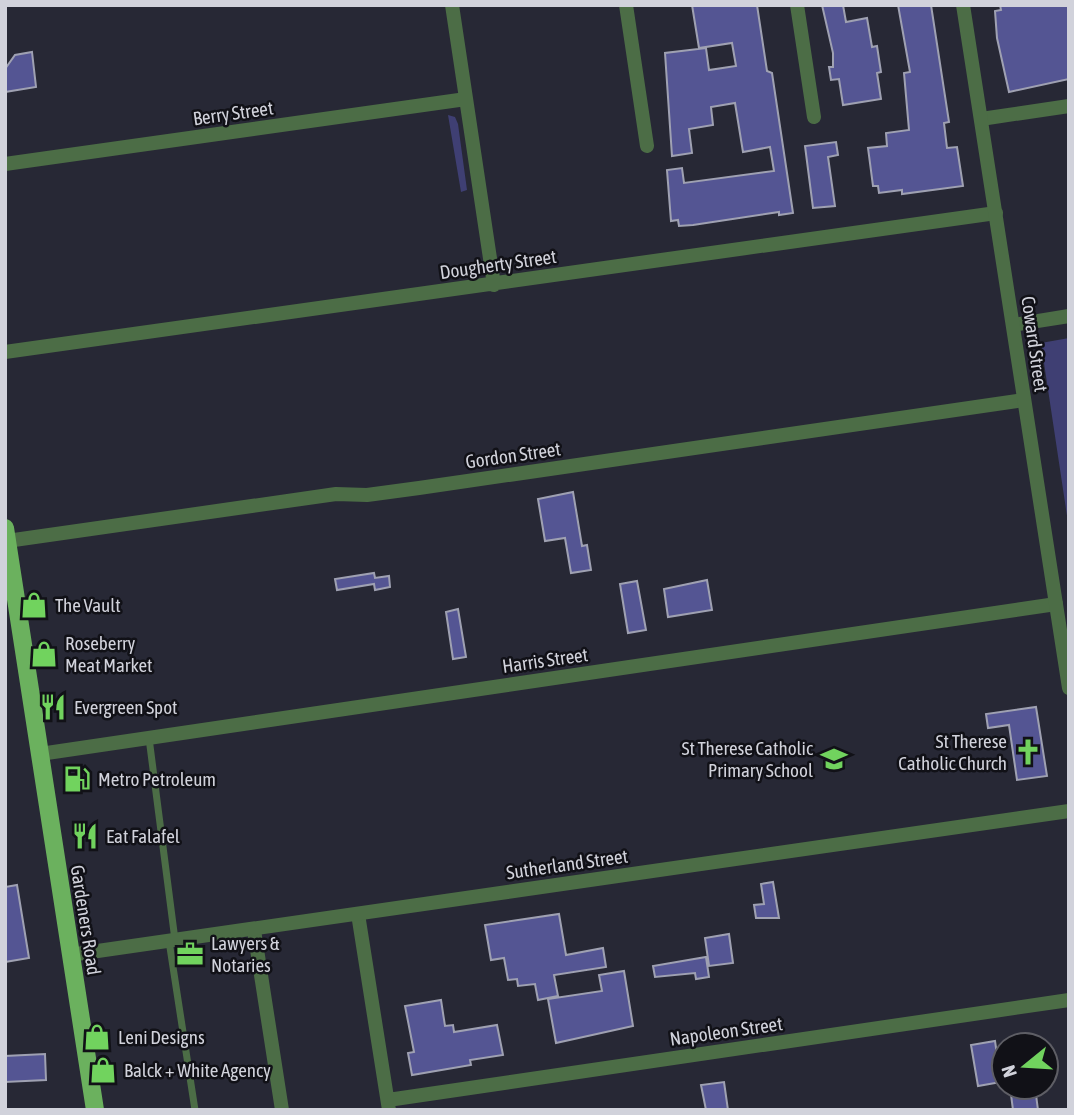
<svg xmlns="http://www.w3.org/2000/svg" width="1074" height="1115" font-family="'Asap Condensed',sans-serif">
  <rect width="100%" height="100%" fill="#272835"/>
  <!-- green -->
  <path fill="#3f3f73" d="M448,115l7,2 3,7 9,66 -6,2z
    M1069,338v191l-28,-186z"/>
  <!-- building -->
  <path fill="#545593" stroke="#9fa1b2" stroke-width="2" d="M692,5h65l10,66 5,2 21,140 -14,2v-3l-86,13 -14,1 -1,-6 -7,1 -4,-51 15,-2 2,15 90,-12 -4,-24 -27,5 -8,-49 -24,4 2,18 -24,4 3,24 -20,3 -7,-103 41,-5 3,22 27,-4 -4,-23 -33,5z
    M822,5h21l3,17 21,-4 5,29 5,-1 4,26 -4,1 4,26 -38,6 -4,-26 -8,1 -2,-13h4v-14z
    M898,5h33l18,117 -5,1 3,25 10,-1 6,39 -61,8v-4l-23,3 -1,-7h-5l-5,-38 19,-2 -1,-13 23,-3 -5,-57 6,-1z
    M1000,5h69v74l-60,13 -12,-54 -2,-27 6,-1z
    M32,52l4,35 -31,5v-23l10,-14z
    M836,142l2,13 -10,2 7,49 -22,2 -8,-62z
    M573,492l9,54 5,-1 4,25 -20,3 -6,-35 -20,3 -7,-42z
    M374,573l1,5 14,-2 1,11 -15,3 -1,-6 -37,6 -2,-11z
    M707,580l5,30 -44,7 -4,-28z
    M637,581l9,49 -18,3 -8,-49z
    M458,609l8,48 -13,2 -7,-47z
    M1036,707l11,69 -30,4 -8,-55 -21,3 -2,-14z
    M773,882l6,36h-23l-2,-13 10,-1 -3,-20z
    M17,885l12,73 -24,4v-75z
    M559,914l7,41 37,-7 3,19 -52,8 4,21 -20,4 -3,-16 -17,2 -1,-7 -9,1 -4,-22 -13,2 -6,-35z
    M729,934l4,29 -24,3 -4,-28z
    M706,957l3,20 -13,2 -1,-6 -40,4 -2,-11z
    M624,971l9,55 -77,17 -8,-44 54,-8 -3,-16z
    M441,1000l4,26 8,-1 1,7 43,-7 6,30 -33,5 1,5 -59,10 -4,-22 6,-1 -9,-46z
    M995,1041l6,41 -23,4 -7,-41z
    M45,1054l1,26 -41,2v-26z
    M724,1082l4,28h-22l-5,-25z
    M1010,1087h25l3,23h-25z"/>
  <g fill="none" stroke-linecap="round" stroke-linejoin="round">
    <!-- service -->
    <path stroke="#4c6d46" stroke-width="7" d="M149,738l26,202
      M169,941l26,169"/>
    <!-- minor -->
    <path stroke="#4c6d46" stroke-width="14" d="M452,5l42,280
      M626,5l21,141
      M797,5l17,112
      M981,119l88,-13
      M5,164l461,-65
      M1013,325l56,-9
      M5,352l991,-139
      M7,541l329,-47 31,1 52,-7 605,-88
      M40,754l1016,-150
      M358,914l31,196
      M254,930l28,180
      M388,1100l681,-100"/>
    <!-- tertiary -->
    <path stroke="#4c6d46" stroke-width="14" d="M963,5l106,683
      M70,955l999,-144"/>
    <!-- primary -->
    <path stroke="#6bb15e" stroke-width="18" d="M5,528l90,582"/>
  </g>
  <!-- icons -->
  <defs>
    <g id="shop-bare" transform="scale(2.1)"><path d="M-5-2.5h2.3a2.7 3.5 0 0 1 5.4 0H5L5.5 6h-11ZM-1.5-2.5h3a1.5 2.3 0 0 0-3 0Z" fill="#71d35e" stroke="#111117" stroke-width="2.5" paint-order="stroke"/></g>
    <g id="restaurant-bare" transform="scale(2.1)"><path d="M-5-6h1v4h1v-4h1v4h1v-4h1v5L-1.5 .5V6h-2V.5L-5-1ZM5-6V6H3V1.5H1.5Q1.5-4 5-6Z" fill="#71d35e" stroke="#111117" stroke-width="2.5" paint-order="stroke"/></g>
    <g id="church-bare" transform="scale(2.1)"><path d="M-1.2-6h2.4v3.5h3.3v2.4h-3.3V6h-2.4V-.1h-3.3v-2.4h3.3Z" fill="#71d35e" stroke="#111117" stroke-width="2.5" paint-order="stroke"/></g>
    <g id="school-bare" transform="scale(2.1)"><path d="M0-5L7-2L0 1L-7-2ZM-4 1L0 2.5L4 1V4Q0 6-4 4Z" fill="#71d35e" stroke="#111117" stroke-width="2.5" paint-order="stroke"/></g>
    <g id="fuel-bare" transform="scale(2.1)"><path d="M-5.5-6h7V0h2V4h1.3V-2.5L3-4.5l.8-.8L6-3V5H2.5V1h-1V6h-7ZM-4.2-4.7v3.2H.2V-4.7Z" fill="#71d35e" stroke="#111117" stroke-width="2.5" paint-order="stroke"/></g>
    <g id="office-bare" transform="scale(2.1)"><path d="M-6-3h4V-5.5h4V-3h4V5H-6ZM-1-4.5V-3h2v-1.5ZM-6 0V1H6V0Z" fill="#71d35e" stroke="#111117" stroke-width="2.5" paint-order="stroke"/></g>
  </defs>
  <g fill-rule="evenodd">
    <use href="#shop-bare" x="34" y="605"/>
    <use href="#shop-bare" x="44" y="654"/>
    <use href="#restaurant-bare" x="53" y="707"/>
    <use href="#church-bare" x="1028" y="752"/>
    <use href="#school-bare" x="834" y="759"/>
    <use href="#fuel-bare" x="77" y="779"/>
    <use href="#restaurant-bare" x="85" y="836"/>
    <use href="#office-bare" x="190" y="954"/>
    <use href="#shop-bare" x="97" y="1037"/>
    <use href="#shop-bare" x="103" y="1070"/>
  </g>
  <g text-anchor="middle" stroke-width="5" stroke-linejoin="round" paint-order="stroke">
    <!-- street labels -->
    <g font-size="19" fill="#d1d2db" stroke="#111117">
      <text transform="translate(233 113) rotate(-8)" y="7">Berry Street</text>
      <text transform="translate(498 264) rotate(-8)" y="7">Dougherty Street</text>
      <text transform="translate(1035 344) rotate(82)" y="7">Coward Street</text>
      <text transform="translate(513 455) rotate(-8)" y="7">Gordon Street</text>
      <text transform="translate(545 660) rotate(-8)" y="7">Harris Street</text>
      <text transform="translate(567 864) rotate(-8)" y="7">Sutherland Street</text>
      <text transform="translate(86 920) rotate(81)" y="7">Gardeners Road</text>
      <text transform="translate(726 1031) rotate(-8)" y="7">Napoleon Street</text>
    </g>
    <!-- poi labels -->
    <g font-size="19" fill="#d1d2db" stroke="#111117" text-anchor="start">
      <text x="55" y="612">The Vault</text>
      <text x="65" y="650">Roseberry<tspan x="65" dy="22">Meat Market</tspan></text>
      <text x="74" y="714">Evergreen Spot</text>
      <text x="1007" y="748" text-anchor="end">St Therese<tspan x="1007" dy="22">Catholic Church</tspan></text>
      <text x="813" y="755" text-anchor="end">St Therese Catholic<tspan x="813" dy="22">Primary School</tspan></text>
      <text x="98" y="786">Metro Petroleum</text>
      <text x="106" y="843">Eat Falafel</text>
      <text x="211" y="950">Lawyers &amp;<tspan x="211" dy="22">Notaries</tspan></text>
      <text x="118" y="1044">Leni Designs</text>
      <text x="124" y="1077">Balck + White Agency</text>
    </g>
  </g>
  <!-- border -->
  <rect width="1074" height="1115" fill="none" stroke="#d1d2db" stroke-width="14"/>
  <!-- north arrow -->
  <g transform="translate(1025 1066) rotate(252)"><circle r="33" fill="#111117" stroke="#5e5e65" stroke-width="2"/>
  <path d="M0-5L12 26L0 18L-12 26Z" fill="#71d35e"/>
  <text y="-10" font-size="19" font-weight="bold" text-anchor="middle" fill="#d1d2db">N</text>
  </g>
</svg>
